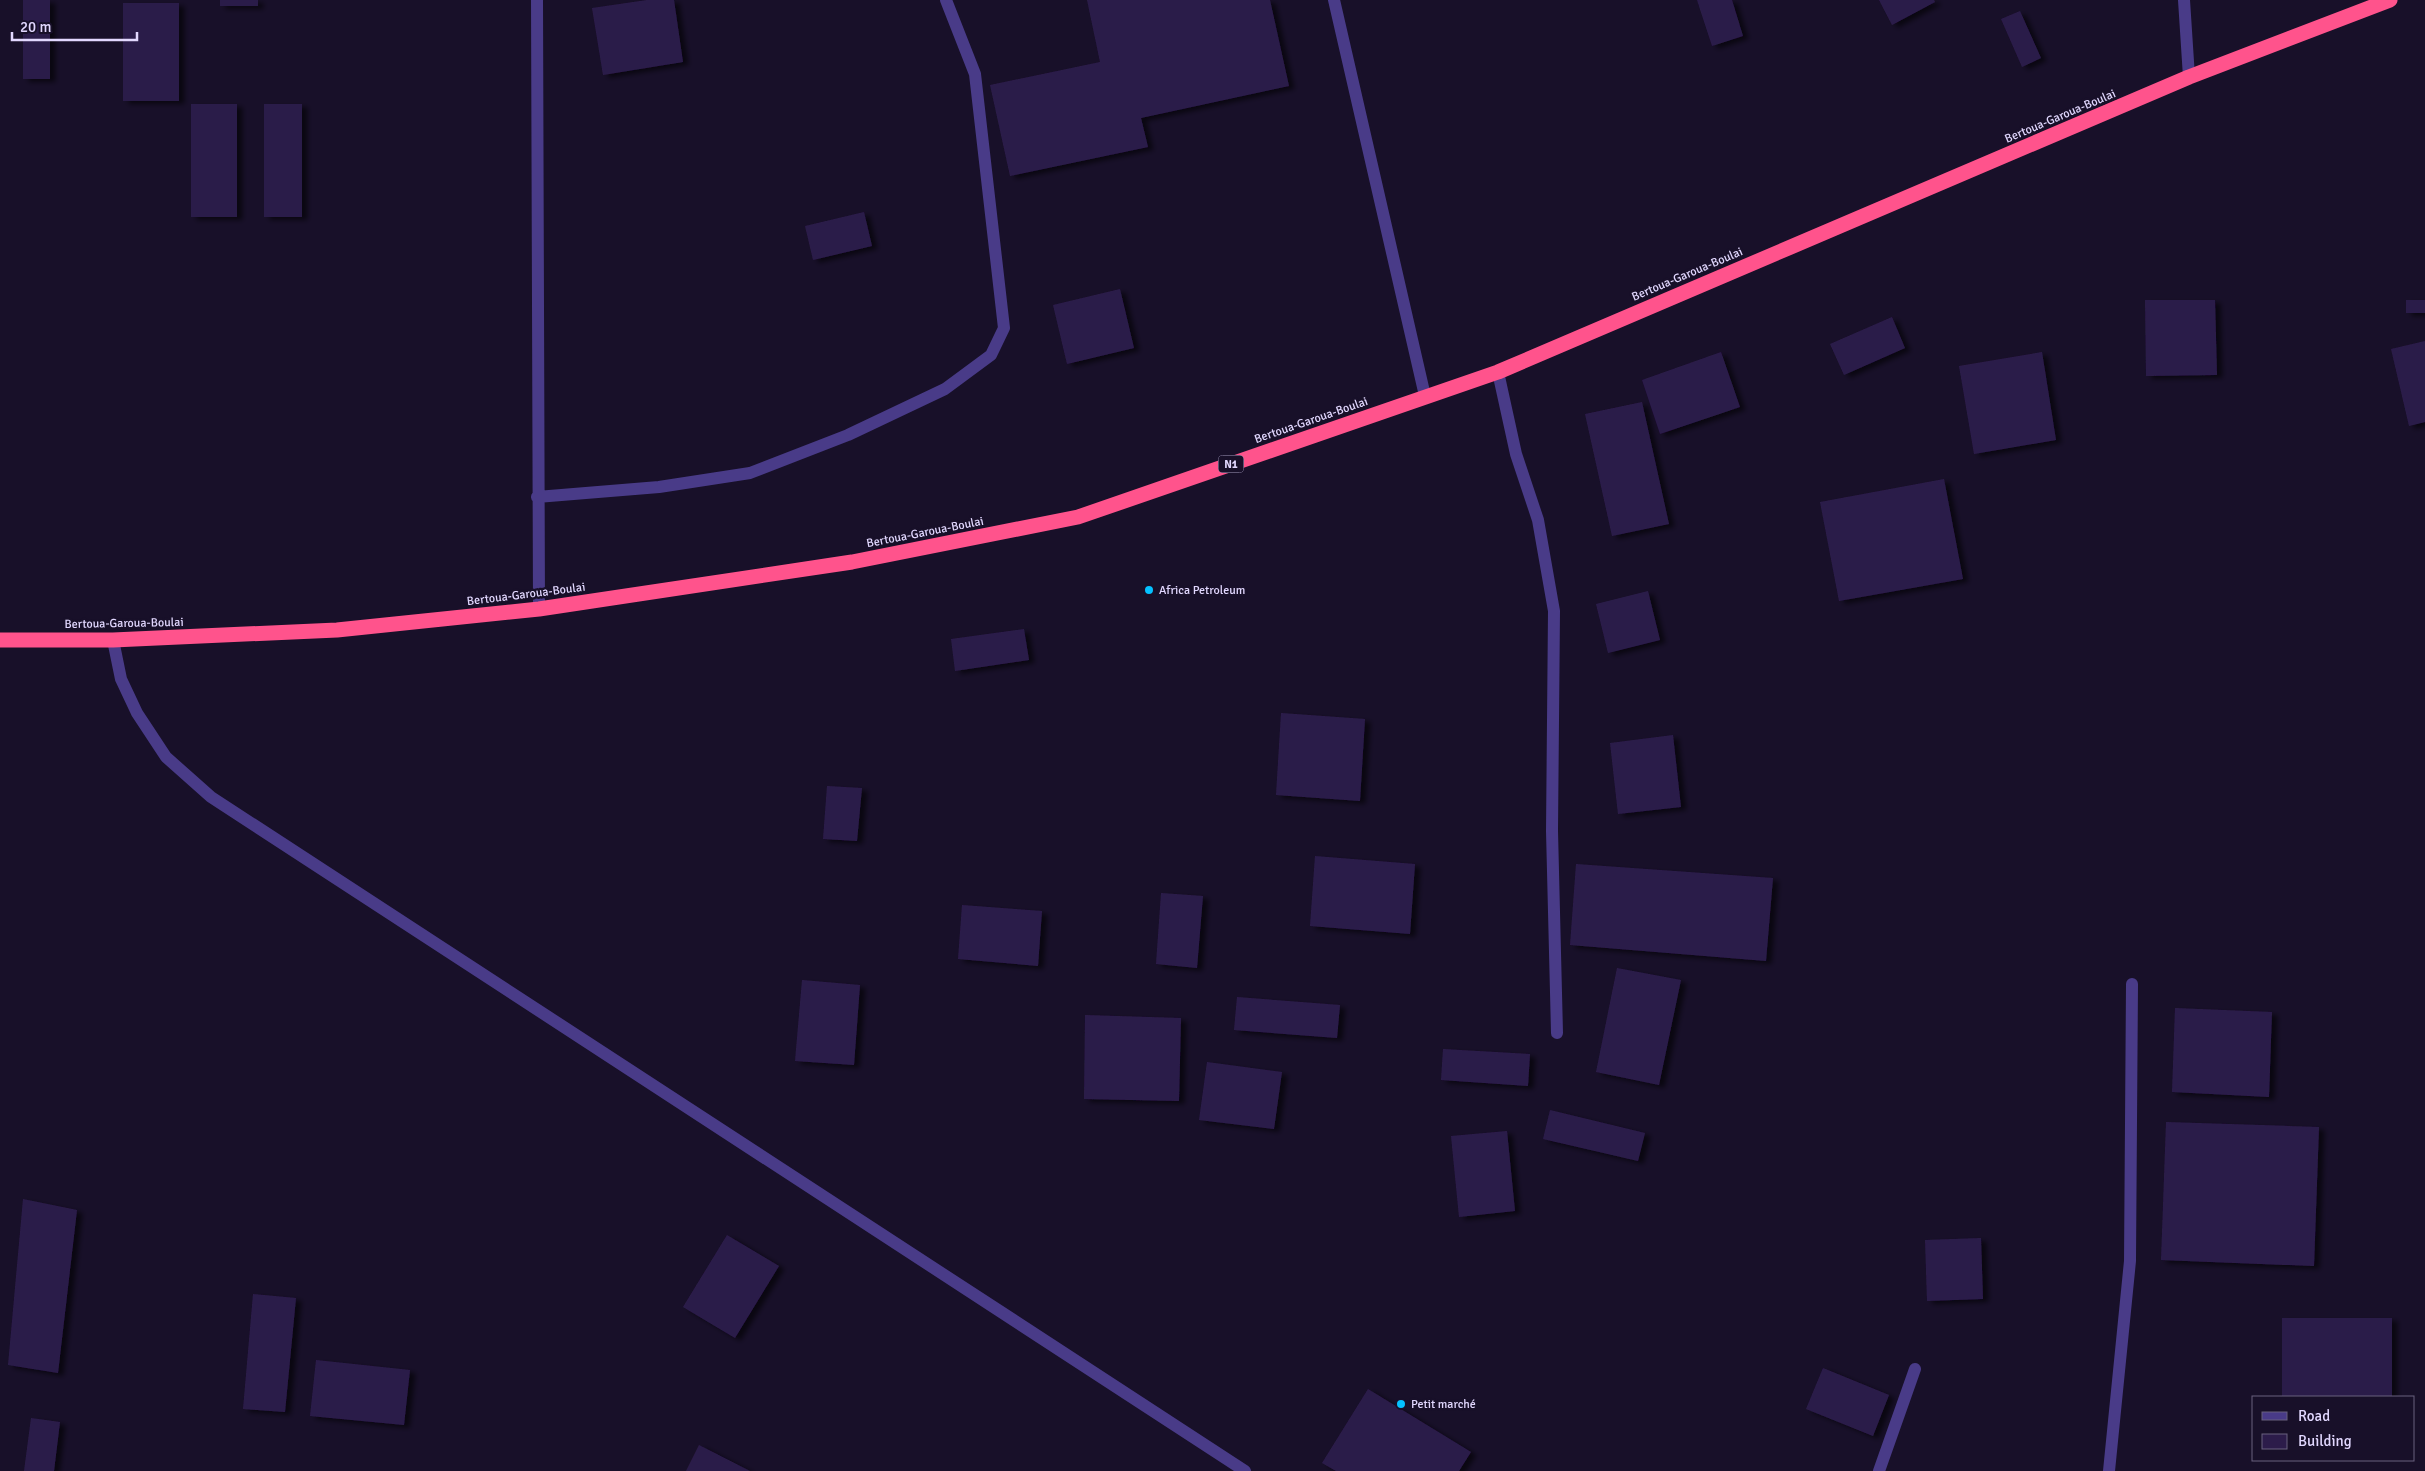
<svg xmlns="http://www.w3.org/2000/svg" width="2425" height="1471" font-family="Signika,sans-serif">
  <defs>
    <filter id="shadow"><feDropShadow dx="5.5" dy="3" stdDeviation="2.5" flood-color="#0009"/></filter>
  </defs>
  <rect width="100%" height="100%" fill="#181029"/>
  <!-- building -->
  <path fill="#2c1c4a" filter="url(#shadow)" d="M23,0h27v79h-27z
    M220,0h38v6h-38z
    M647,0h27l9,62 -80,13 -11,-67z
    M1087,0h183l19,86 -148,32 7,29 -138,29 -20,-91 110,-23z
    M1697,0h35l11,36 -31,10z
    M1879,0h55l1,2 -43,23z
    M123,3h56v98h-56z
    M2020,11l21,47 -19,9 -21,-48z
    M191,104h46v113h-46z
    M264,104h38v113h-38z
    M864,212l8,34 -59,14 -8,-34z
    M1120,289l14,59 -67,16 -14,-59z
    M2145,300h70l2,75 -71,1z
    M2406,300h19v13h-19z
    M1892,317l13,31 -61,27 -14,-31z
    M2425,341v81l-16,4 -18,-77z
    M1721,352l19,55 -80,27 -18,-54z
    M2042,352l14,88 -82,14 -15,-88z
    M1642,402l27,122 -57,12 -27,-122z
    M1944,479l19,100 -124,22 -19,-99z
    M1648,591l12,49 -52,13 -12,-49z
    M1024,629l5,31 -74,11 -4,-32z
    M1281,713l84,6 -5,82 -84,-6z
    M1673,735l8,72 -63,7 -8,-71z
    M827,786l35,2 -5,53 -34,-2z
    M1315,856l100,8 -5,70 -100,-8z
    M1576,864l197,14 -7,83 -196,-16z
    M1161,893l42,3 -6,72 -41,-4z
    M962,905l80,6 -4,55 -80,-7z
    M1617,968l64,12 -22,105 -63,-13z
    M802,980l58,5 -6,80 -59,-4z
    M1237,997l103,8 -3,33 -103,-8z
    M2175,1008l97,4 -3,85 -97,-5z
    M1085,1015l96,3 -2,83 -95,-2z
    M1443,1049l87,5 -2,32 -87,-6z
    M1207,1062l75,10 -8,57 -75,-9z
    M1550,1110l95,23 -7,28 -95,-22z
    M2166,1122l153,5 -5,139 -153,-6z
    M1507,1131l8,80 -56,6 -8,-81z
    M23,1199l54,11 -19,163 -50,-8z
    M727,1235l52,31 -44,72 -52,-31z
    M1981,1238l2,61 -56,2 -2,-61z
    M253,1294l43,4 -11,114 -42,-3z
    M2282,1318h110v79h-110z
    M316,1360l94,10 -6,55 -94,-9z
    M1823,1368l66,27 -16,41 -67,-27z
    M1368,1389l103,63 -12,19h-123l-14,-8z
    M31,1418l29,4 -6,49h-30z
    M699,1445l51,26h-64z"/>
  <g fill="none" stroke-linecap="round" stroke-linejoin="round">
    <!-- minor -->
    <path stroke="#493b88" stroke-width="12" d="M537,0l2,609
      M1334,0l91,396
      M2184,0l5,77
      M1498,372l18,82 22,66 16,91 -2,220 5,202
      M537,497l122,-10 91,-14 98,-38 97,-46 46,-34 13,-27 -29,-254 -29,-74
      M113,640l8,39 16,34 29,44 45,40 1034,674
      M1879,1471l36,-102
      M2109,1471l21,-210 2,-277"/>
    <!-- highway -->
    <path stroke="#ff538c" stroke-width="15" d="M0,640h113l224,-10 202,-21 313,-47 226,-45 420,-145 691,-295 201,-77"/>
  </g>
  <!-- markers -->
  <g fill="#04c1ff" stroke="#181029" stroke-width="2">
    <circle cx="1149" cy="590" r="5"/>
    <circle cx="1401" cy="1404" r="5"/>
  </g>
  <g text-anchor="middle" stroke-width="5" stroke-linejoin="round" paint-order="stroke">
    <!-- shield labels -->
    <rect fill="#181029" stroke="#a59cbf" stroke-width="1" x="1218.5" y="455.5" width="25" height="17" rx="4"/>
    <g font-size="11" font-weight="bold" fill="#e2d8ff">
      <text x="1231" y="468">N1</text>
    </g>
    <!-- street labels -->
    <g font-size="12" fill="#e2d8ff" stroke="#181029">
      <text transform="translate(2060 116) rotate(-23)" y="4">Bertoua-Garoua-Boulai</text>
      <text transform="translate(1687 274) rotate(-23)" y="4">Bertoua-Garoua-Boulai</text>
      <text transform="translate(1311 420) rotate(-19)" y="4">Bertoua-Garoua-Boulai</text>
      <text transform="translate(925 532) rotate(-11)" y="4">Bertoua-Garoua-Boulai</text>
      <text transform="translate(526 594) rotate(-7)" y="4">Bertoua-Garoua-Boulai</text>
      <text transform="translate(124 623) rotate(-1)" y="4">Bertoua-Garoua-Boulai</text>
    </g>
    <!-- poi labels -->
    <g font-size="12" fill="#e2d8ff" stroke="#181029" text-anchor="start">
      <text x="1159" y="594">Africa Petroleum</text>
      <text x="1411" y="1408">Petit marché</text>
    </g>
  </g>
  <!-- legend -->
  <rect x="2252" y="1396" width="162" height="65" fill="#181029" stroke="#69607f"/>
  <rect x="2262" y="1412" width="25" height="8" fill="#493b88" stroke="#69607f"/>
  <text x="2298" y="1421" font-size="15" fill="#e2d8ff">Road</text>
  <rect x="2262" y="1434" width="25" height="15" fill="#2c1c4a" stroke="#69607f"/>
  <text x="2298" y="1446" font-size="15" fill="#e2d8ff">Building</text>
  <!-- scale -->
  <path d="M12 32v8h125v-8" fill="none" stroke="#e2d8ff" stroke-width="2.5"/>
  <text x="20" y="32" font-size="15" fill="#e2d8ff" stroke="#181029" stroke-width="4" paint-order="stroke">20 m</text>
</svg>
